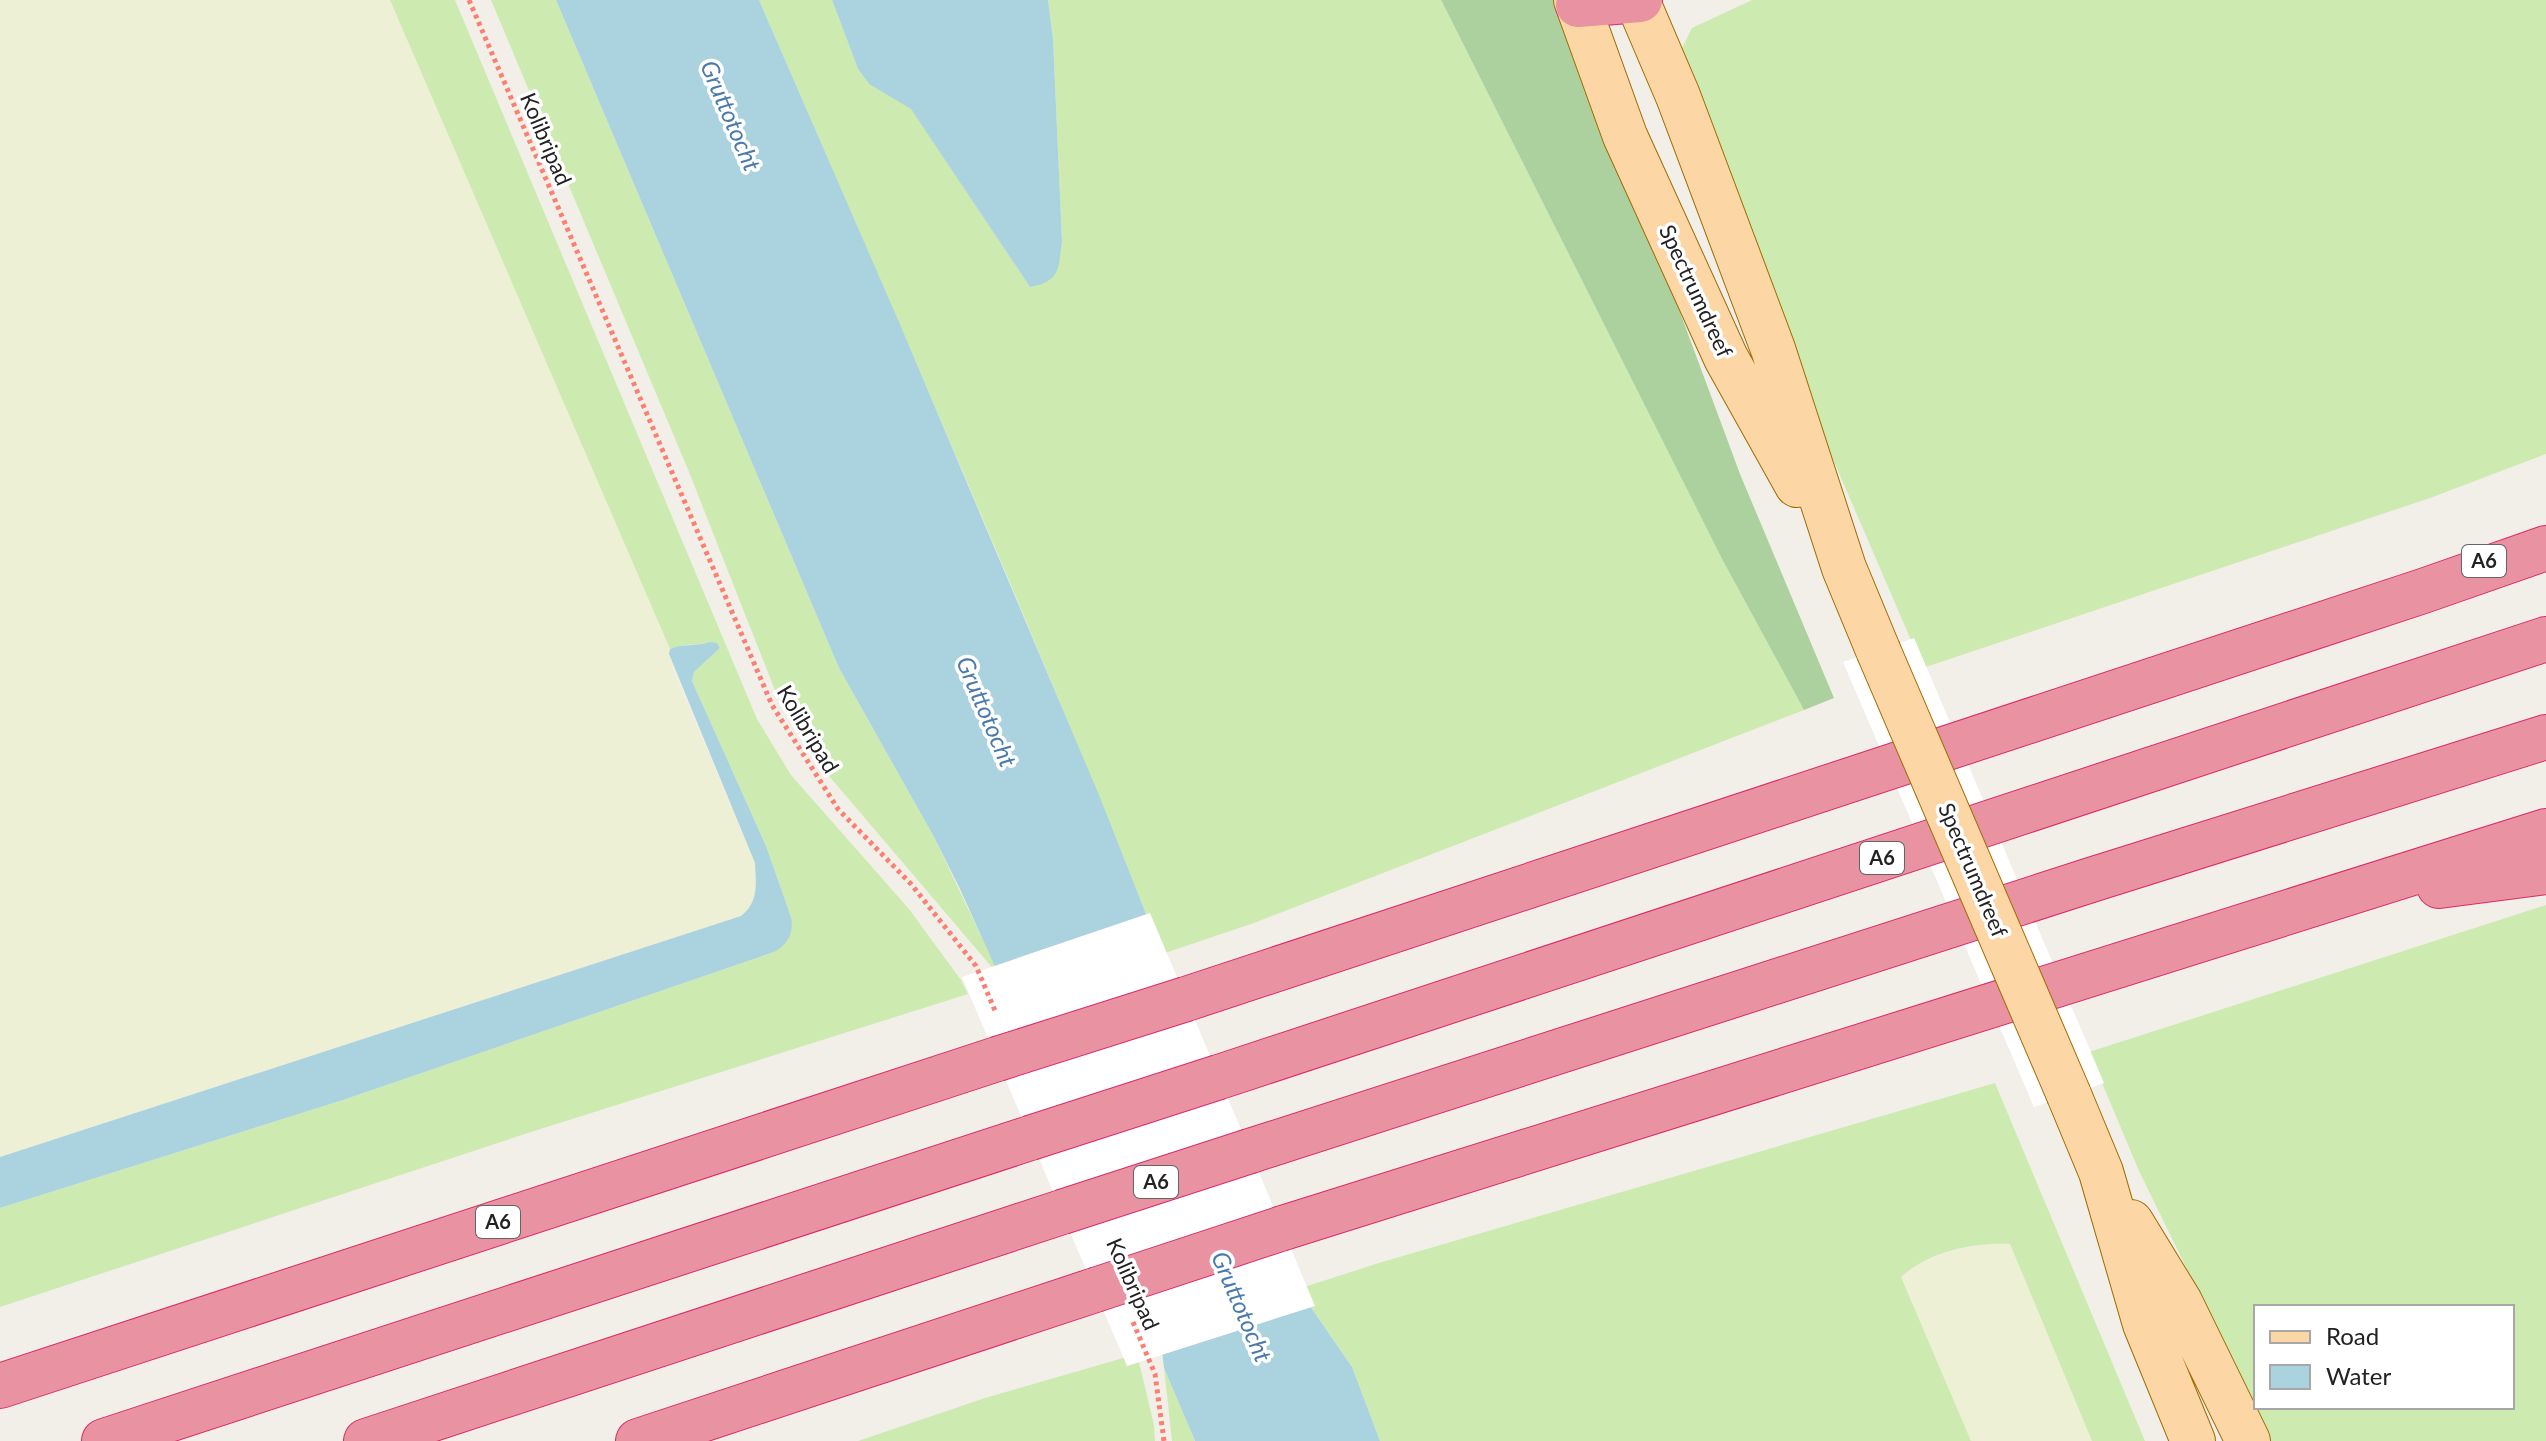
<svg xmlns="http://www.w3.org/2000/svg" width="2546" height="1441" font-family="Lato,sans-serif">
  <rect width="100%" height="100%" fill="#f2efe9"/>
  <!-- farmland -->
  <path fill="#eef0d5" d="M0,0h390l280,649 -1,5 3,13 83,196 2,25 -3,12 -4,9 -10,7 -740,241z
    M1989,1243l21,1 82,197h-121l-70,-164 11,-10 34,-15z"/>
  <!-- grass -->
  <path fill="#cdebb0" fill-rule="evenodd" d="M390,0h65l302,719 34,56 118,134 52,71 7,14 -437,138 -531,175v-99l343,-108 431,-148 17,-35 -25,-71 -74,-165 2,-9 26,-24 -11,-6c-13,4 -27,1 -39,7z
    M491,0h65l283,668 95,169 67,141 -189,-222 -34,-58 -89,-226z
    M759,0h73l26,69 11,15 42,24 119,179 32,-46 -9,-202 -5,-39h393l281,559 82,151 -550,213 -92,31c-127,-321 -266,-638 -403,-954z
    M1752,0h794v454l-116,44 -507,170 -150,-348 -92,-270 11,-22z
    M2546,905v536h-275l-132,-270 -50,-119zM2256,1307h256v100h-256z
    M1995,1083l150,358h-53l-82,-197c-37,-2 -82,8 -109,33l70,164h-591l-28,-74 -40,-58 -11,-21 81,-26z
    M1137,1354l17,71 1,16h-297l127,-43z
    M1164,1368l31,73h-23z"/>
  <!-- forest -->
  <path fill="#add19e" d="M1441,0h117l45,105 137,369 94,224 -30,12 -82,-151z"/>
  <!-- water -->
  <path fill="#aad3df" d="M556,0h203l140,322 200,473 94,238 108,255 11,21 40,58 28,74h-185l-31,-73 -4,-35 -200,-444 -26,-52 -95,-169z
    M832,0h216l5,39 9,202c-4,28 -1,40 -32,46l-119,-178 -42,-25 -11,-15z
    M709,642l8,1 3,5 -26,24 -2,9 74,165 25,71c3,16 -3,27 -17,35l-431,148 -343,108v-51l741,-241c18,-14 15,-32 14,-53l-86,-209 1,-5c12,-6 26,-2 39,-7z"/>
  <!-- pier -->
  <path fill="#fff" d="M1914,638l190,445 -70,24 -191,-445z
    M1150,913l165,393 -188,60 -165,-389z"/>
  <g fill="none" stroke-linecap="round" stroke-linejoin="round">
    <!-- major casing -->
    <g stroke="#a06b00" stroke-width="46">
      <path id="major" d="M1576,0l49,136 101,222 71,127
        M1637,0l41,96 95,253 71,219 34,82
        M2069,1095l32,77 44,152 48,117
        M2131,1222l49,80 68,139"/>
    </g>
    <!-- highway casing -->
    <g stroke="#dc2a67" stroke-width="46">
      <path id="highway" d="M1578,5l62,-5
        M2439,886l107,-14
        M1186,999l1237,-408 123,-43
        M1219,1077l1327,-438
        M1250,1151l844,-272 452,-142
        M1283,1228l1263,-397
        M0,1386l997,-327
        M104,1441l926,-303
        M366,1441l696,-229
        M638,1441l457,-151"/>
    </g>
    <!-- path -->
    <path stroke="#fa8072" stroke-width="5" stroke-dasharray="4 4" stroke-linecap="butt" d="M469,0l303,705 66,104 73,75 65,82 20,47
      M1133,1322l22,52 9,67"/>
    <!-- major -->
    <use href="#major" stroke="#fcd6a4" stroke-width="44"/>
    <!-- highway -->
    <use href="#highway" stroke="#e892a2" stroke-width="44"/>
    <!-- major-bridge casing -->
    <g stroke="#a06b00" stroke-width="46" stroke-linecap="butt">
      <path id="major-bridge" d="M1878,650l191,445"/>
    </g>
    <!-- highway-bridge casing -->
    <g stroke="#dc2a67" stroke-width="46" stroke-linecap="butt">
      <path id="highway-bridge" d="M997,1059l189,-60
        M1030,1138l189,-61
        M1062,1212l188,-61
        M1095,1290l188,-62"/>
    </g>
    <!-- major-bridge -->
    <use href="#major-bridge" stroke="#fcd6a4" stroke-width="44"/>
    <!-- highway-bridge -->
    <use href="#highway-bridge" stroke="#e892a2" stroke-width="44"/>
  </g>
  <g text-anchor="middle" stroke-width="7" stroke-linejoin="round" paint-order="stroke">
    <!-- shield labels -->
    <g fill="#fff" stroke="#646464" stroke-width="2">
      <rect x="2462" y="545" width="44" height="32" rx="6"/>
      <rect x="1860" y="842" width="44" height="32" rx="6"/>
      <rect x="1134" y="1166" width="44" height="32" rx="6"/>
      <rect x="476" y="1206" width="44" height="32" rx="6"/>
    </g>
    <g font-size="20" font-weight="bold" fill="#222">
      <text x="2484" y="568">A6</text>
      <text x="1882" y="865">A6</text>
      <text x="1156" y="1189">A6</text>
      <text x="498" y="1229">A6</text>
    </g>
    <!-- street labels -->
    <g font-size="22" fill="#222" stroke="#fff">
      <text transform="translate(546 139) rotate(67)" y="8">Kolibripad</text>
      <text transform="translate(1696 291) rotate(65)" y="8">Spectrumdreef</text>
      <text transform="translate(808 729) rotate(59)" y="8">Kolibripad</text>
      <text transform="translate(1973 870) rotate(67)" y="8">Spectrumdreef</text>
      <text transform="translate(1133 1284) rotate(66)" y="8">Kolibripad</text>
    </g>
    <!-- water labels -->
    <g font-size="24" font-style="italic" fill="#4a7aab" stroke="#fff">
      <text transform="translate(730 116) rotate(67)" y="8">Gruttotocht</text>
      <text transform="translate(986 712) rotate(67)" y="8">Gruttotocht</text>
      <text transform="translate(1241 1307) rotate(67)" y="8">Gruttotocht</text>
    </g>
  </g>
  <!-- legend -->
  <rect x="2254" y="1305" width="260" height="104" fill="#ffffff" stroke="#a7a7a7" stroke-width="2"/>
  <rect x="2270" y="1331" width="40" height="12" fill="#fcd6a4" stroke="#a7a7a7" stroke-width="2"/>
  <text x="2326" y="1345" font-size="24" fill="#222222">Road</text>
  <rect x="2270" y="1365" width="40" height="24" fill="#aad3df" stroke="#a7a7a7" stroke-width="2"/>
  <text x="2326" y="1385" font-size="24" fill="#222222">Water</text>
</svg>
